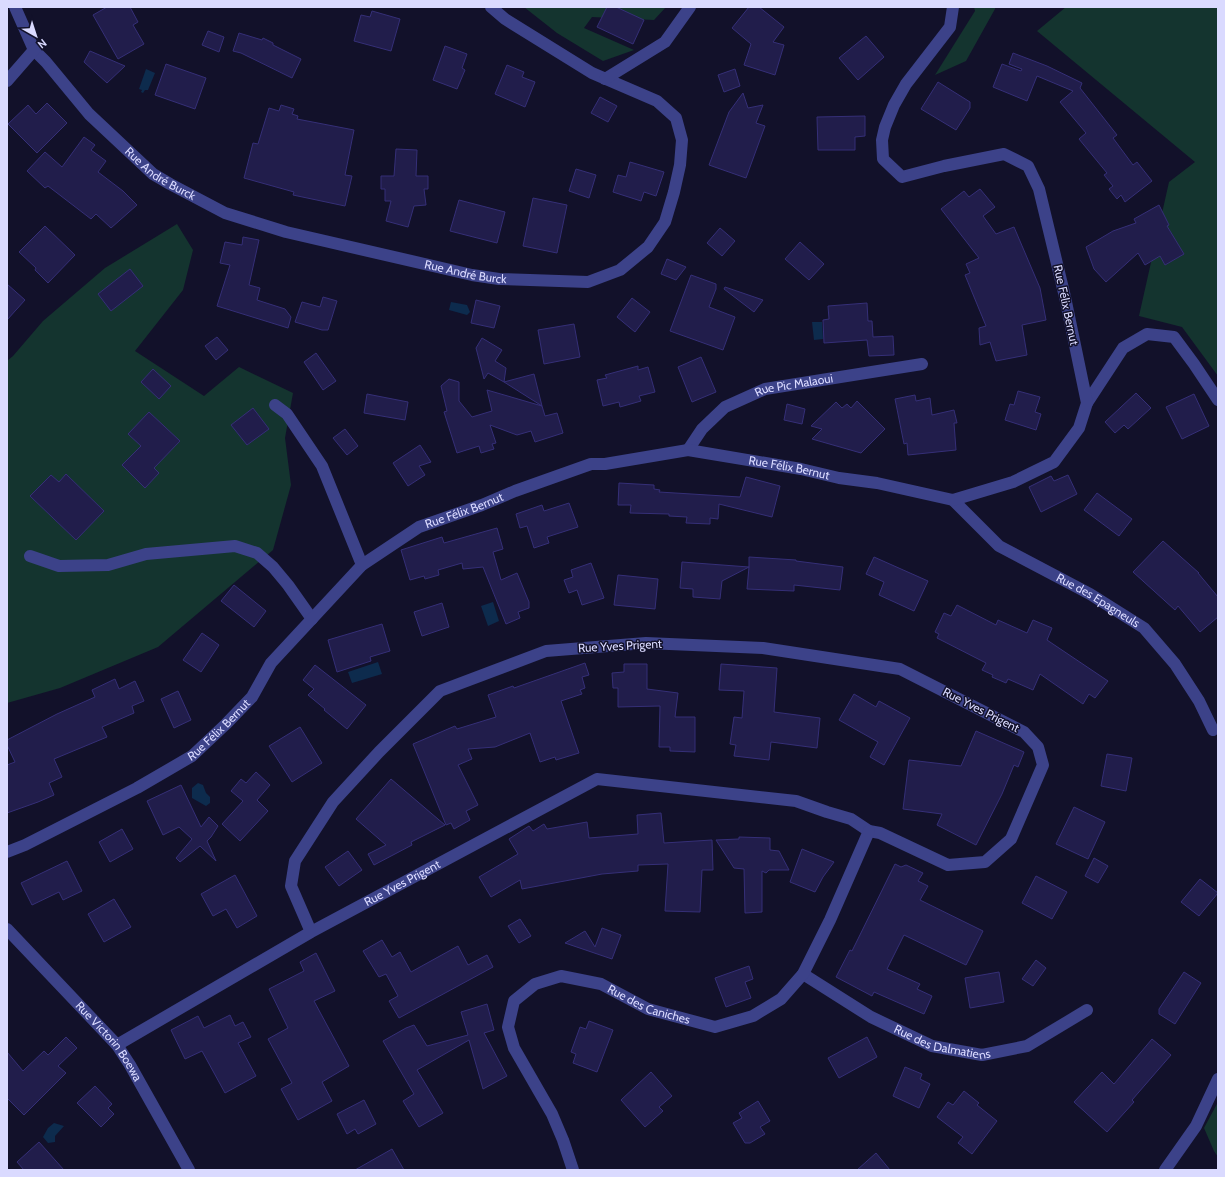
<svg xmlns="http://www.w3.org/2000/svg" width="1225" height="1177" font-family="Cabin,sans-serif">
  <rect width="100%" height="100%" fill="#12112a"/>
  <!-- green -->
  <path fill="#14342f" d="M524,7h142l-12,13 -62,-3 -8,11 50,22 -31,11 -46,-28z
    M974,7h21v2l-29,52 -31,14 40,-64z
    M1066,7h152v369l-36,-49 -43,-11 30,-134 26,-20 -158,-131z
    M177,224l16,26 -10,40 -48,61 69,45 35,-29 54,26 -8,45 6,47 -18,65 -115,97 -98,41 -53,15v-342l6,-5 30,-35 62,-53z
    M1218,1102v55l-4,-6 -10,-23z"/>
  <!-- water -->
  <path fill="#0d2b4d" d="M146,69l9,4 -7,17h-3l-2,3 -2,-1 1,-2 -3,-1z
    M451,302l16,3 3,7 -3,3 -18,-5z
    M812,322h10l1,17 -9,1z
    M493,602l6,19 -11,5 -7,-20z
    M378,662l4,12 -30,9 -4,-11z
    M198,783l5,2 3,8 4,4v6l-4,3 -14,-8v-10z
    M54,1123l10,3 -9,10v6l-7,1 -5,-6 5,-9z"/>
  <!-- building -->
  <path fill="#211d4b" stroke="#352f77" d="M107,7h23l8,15 -5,3 11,19 -26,15 -25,-44z
    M607,7h9l28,13 -11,24 -36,-17z
    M749,7h10l25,20 -11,15 11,3 -9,30 -31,-10 7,-21 -19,-16z
    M372,11l28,8 -9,32 -37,-10 7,-26 9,2z
    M208,31l16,6 -5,15 -17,-7z
    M239,33l23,7 1,-2 10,5v2l28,14 -9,19 -51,-25 -8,-2z
    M866,36l18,21 -26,23 -19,-22z
    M445,46l22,8 -5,14 3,2 -8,19 -24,-9z
    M90,51l35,15 -18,17 -23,-21z
    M1013,53l34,13 35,17 -2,5 37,47 -4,3 20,27 4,-3 15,19 -27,21 -4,-7 -4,4 -8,-10 4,-3 -9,-11 3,-2 -28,-34 7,-6 -26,-31 13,-11 -36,-15 -10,25 -34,-14 9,-23 19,7 1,-2 -13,-5z
    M166,64l40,14 -11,31 -40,-14z
    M507,65l17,7 -2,5 13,5 -10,25 -30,-13z
    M735,69l5,17 -16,6 -6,-17z
    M938,82l32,20v6l-14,22 -35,-21z
    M743,93l5,15 15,-3 -7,18 9,3 -19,52 -37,-13 20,-53z
    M600,97l17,9 -9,16 -17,-9z
    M47,103l20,20 -30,30 -29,-29 20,-19 8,9z
    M281,105l13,4 -2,5 6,2 -1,3 57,11 -9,45 7,1 -7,30 -52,-11 1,-3 -50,-14 9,-35 5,1 11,-36 10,3z
    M865,116v20l-10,1v13h-37l-1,-33z
    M84,137l11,8 -4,5 15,11 -8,11 25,19 14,14 -26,23 -15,-14 -5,5 -43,-33 -3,2 -18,-17 18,-19 17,15z
    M396,149l21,1 -1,26h12v13h-4l2,16 -12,1 -6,21 -22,-6 5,-20h-6v-12h-4v-13h13z
    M630,162l34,10 -8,24 -12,-4 -3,9 -28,-9 5,-17 8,2z
    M576,169l20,6 -7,23 -20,-7z
    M980,189l15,18 -12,9 13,18 18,-7 26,61 6,32 -24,5 5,30 -31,6 -6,-19 -10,3 -1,-17 7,-2 -21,-51 5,-2 -4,-9 13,-6 -38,-49 23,-18 5,6z
    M533,198l34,7 -10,48 -34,-7z
    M459,200l46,12 -8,31 -47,-12z
    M1159,205l10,20 -2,1 17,28 -19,11 -5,-9 -15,9 -7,-12 -32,29 -12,-13 -8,-22 27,-16 23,-8 -2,-4z
    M45,226l30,29 -27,28 -13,-13 1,-2 -17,-16z
    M720,228l15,13 -13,15 -15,-13z
    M243,237l16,3 -10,45 11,3 -3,12 28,9 6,8 -3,11 -71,-22 13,-41 -10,-2 5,-21 17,3z
    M800,242l24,22 -15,16 -24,-21z
    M667,259l19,8 -10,13 -15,-6z
    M130,269l13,17 -32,25 -13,-17z
    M691,275l25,9v5l-7,18 26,10 -12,33 -53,-19z
    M7,284l18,16 -18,20z
    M725,287l38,13 -9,12 -30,-23z
    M323,297l14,4 -9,29h-6l-27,-8 7,-20 18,5z
    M632,298l18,14 -15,20 -18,-15z
    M476,300l24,6 -6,22 -23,-5z
    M867,303l1,18h4l1,16 20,-1 1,19 -25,1 -2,-16 -43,3 -1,-23 6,-1 -1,-13z
    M574,324l6,33 -36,7 -6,-34z
    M217,337l11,13 -12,10 -11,-14z
    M482,338l20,12 -7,11 11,7 -2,14 -16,-9 -4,6 -8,-31z
    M316,353l20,28 -13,9 -19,-28z
    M701,357l15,35 -24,10 -14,-35z
    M638,366v4l10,-3 7,25 -16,4 2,5 -21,6 -1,-5 -16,4 -6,-26 10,-2 -2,-3z
    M153,369l18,17 -12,13 -18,-17z
    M534,374l8,32 -38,-24z
    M449,379l10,3v19l13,16 20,-6 -5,-21 55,16 3,10 12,-3 6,20 -28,9 -4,-11 -14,4 -27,-10 6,18 -4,1 2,5 -13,4 -2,-7 -22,7 -13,-41 3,-1 -6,-25z
    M1018,391l22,6 -5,15 6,2 -5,16 -31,-10 5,-16 4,1z
    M1136,393l15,15 -23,21 -4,-4 -9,8 -10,-11z
    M367,394l41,8 -3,18 -41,-7z
    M1194,394l15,32 -27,13 -16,-32z
    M915,395l1,6 14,-3 2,17 22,-5 3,13h-3l2,27 -48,5 -1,-12 -3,1 -9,-45z
    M857,401l28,28 -24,24 -49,-14 10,-10 -11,-3 25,-24 6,6 5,-4 4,4z
    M787,404l18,5 -3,15 -18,-4z
    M253,408l16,21 -22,16 -16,-20z
    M149,412l31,29 -26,27 5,5 -14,15 -23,-23 19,-19 -13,-12z
    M345,429l13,17 -11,9 -14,-17z
    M420,445l11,17 -12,4 6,9 -17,11 -15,-23z
    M66,474l38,37 -28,29 -46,-44 21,-21 8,7z
    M1068,475l9,19 -36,18 -12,-25 22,-11 3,5z
    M746,477l34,9 -8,31 -53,-13 -1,15 -8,-1v6l-24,-1 1,-6 -18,-1v-2l-39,-1 1,-8h-13l1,-22 35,2v4l6,1 -1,2 81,5z
    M1097,493l35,26 -13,17 -35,-26z
    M569,503l9,24 -31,10 2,6 -15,5 -7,-22 -7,2 -4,-14 26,-9 2,6z
    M497,528l6,21 -10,3 8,28 16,-7 12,29v6l-11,4 2,6 -14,6 -23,-57 -20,2 -1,-6 -24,7 1,5 -14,4 -1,-3 -14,4 -9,-30 41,-13 2,6z
    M1163,541l36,32h-1l20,24v20l-18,15 -22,-26 -3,4 -42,-38z
    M749,557l47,3v1l47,6 -3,23 -46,-5v6l-47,-2 2,-22 -27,14 -2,18 -27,-2v-8l-13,-1 2,-26 67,5z
    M874,557l54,24 -14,30 -35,-16 5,-13 -18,-8z
    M591,563l13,35 -22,7 -5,-15 -8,3 -5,-13 9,-3 -2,-7z
    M618,575l40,4 -3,30 -41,-4z
    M234,585l32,26 -12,16 -33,-26z
    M442,603l7,24 -27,9 -8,-24z
    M957,605l39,20 2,-5 29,13 6,-13 19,8 -5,12 61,41 -13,17 -6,-4 -6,10 -43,-30 -7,16 -25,-11 -2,4 -14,-6 1,-2 -11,-5 4,-7 -49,-25 2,-4 -4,-2 9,-19 7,3z
    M382,624l8,27 -20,6 1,4 -34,11 -9,-32z
    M202,633l17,12 -18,27 -18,-12z
    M585,663l4,12 -7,2 3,11 -5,2 2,4 -21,7 18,52 -23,7 -1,-3 -15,5 -10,-29 -35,14 -27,2 4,10 -14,6 20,40 -12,6 4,9 -16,9 -3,-6 -5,2 -33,-81 42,-18 2,3 39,-12 -8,-22 25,-9 1,2z
    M624,664h23v25l31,4 -3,24h20v35l-25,-1v-4h-11l1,-41 -42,1v-19h-5l-1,-15 12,-1z
    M721,664l56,4 -3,44 46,6 -3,30 -46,-6 -2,18 -35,-4 2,-11 -6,-1 4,-27 8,1 2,-27 -25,-1z
    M315,665l51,40 -19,24 -23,-19 1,-1 -17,-14 6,-6 -11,-9z
    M115,679l4,10 16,-8 9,20 -12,5 2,7 -32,14 5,10 -53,22 8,18 -13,6 5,12 -16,7 -31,11v-48l8,-3 -8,-17v-5l50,-26 38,-17 -3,-7z
    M178,691l13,29 -17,8 -13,-29z
    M854,694l22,13 3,-6 31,17 -26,47 -14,-8 8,-15 -39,-22z
    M300,727l22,36 -30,19 -23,-36z
    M976,731l48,21 -6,15 -4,-2 -12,29 -26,51 -39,-20 5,-11 -39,-5 6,-49 52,6z
    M1107,754l25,4 -6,33 -25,-5z
    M256,772l14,13 -13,15 11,11 -28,30 -18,-17 21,-23 -12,-10 10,-12 5,4z
    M391,779l54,46 -34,17 1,3 -38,20 -6,-11 18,-9 -30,-26z
    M181,785l20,42 8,-10 9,9 -7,11 -4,4 9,20 -16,-15 -20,16 -4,-4 16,-19 -13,-12 -16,8 -16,-34z
    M1074,807l31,15 -17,37 -32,-15z
    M661,813l3,30 48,-3 1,30h-11l-2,42 -35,-1 3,-47 -30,1v6l-36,3 -80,15 -2,-9 -29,17 -12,-20 39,-23 -9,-15 20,-13 4,5 11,-7 3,5 40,-7 2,16 49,-4 -1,-19z
    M122,829l11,20 -23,13 -11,-20z
    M739,837l31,1v12l9,1 10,19h-20l-3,3 -4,-2v41l-17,1 -1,-44 -10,-1 -18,-28 23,-1z
    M802,849l32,13 -11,15 -8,15 -25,-10z
    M348,851l14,19 -23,16 -14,-19z
    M1094,858l14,8 -10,17 -13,-7z
    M67,861l15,30 -19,9 -4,-8 -27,13 -11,-22z
    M895,864l6,3 5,-2 17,8 -5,8 10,5 -8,14 63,31 -17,34 -62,-30 -17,34 33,15 -3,5 15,7 -8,18 -50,-22 -2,4 -36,-19 14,-27 2,1z
    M235,875l22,41 -20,12 -11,-19 -13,7 -12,-22z
    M1036,876l31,16 -15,27 -30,-16z
    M1200,879l18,14 -19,23 -18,-14z
    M114,899l17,28 -27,15 -16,-28z
    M520,919l11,17 -12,7 -11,-17z
    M602,928l19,7 -9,24 -47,-16 20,-12 10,16z
    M382,940l10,17 8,-5 11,20 47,-26 10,19 19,-10 6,12 -94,51 -10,-17 9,-5 -12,-22 -7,3 -16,-26z
    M316,953l19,38 -21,10 35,65 -27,16 10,19 -34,19 -17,-31 11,-6 -24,-44 20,-11 -19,-39 35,-18 -4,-9z
    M1036,960l10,8 -13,18 -11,-7z
    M749,966l4,13 -8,3 6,16 -25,9 -11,-29z
    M999,972l5,30 -34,6 -5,-30z
    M1184,972l17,11 -26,41 -16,-10v-5z
    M487,1004l7,26 -10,3 23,43 -24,13 -14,-49 -52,30 26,43 -24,14 -16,-26 11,-7 -31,-53 23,-13 8,-3 13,21 41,-11 -7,-23z
    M230,1015l5,11 8,-4 8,15 -13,6 18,33 -31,17 -23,-42 -17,8 -14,-29 27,-14 6,12z
    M589,1021l24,9 -16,42 -24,-9 3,-9 -5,-2 9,-25 6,2z
    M66,1037l11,11 -19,18 8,7 -42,42 -17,-17v-46l16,19 21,-20 4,4z
    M867,1037l10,20 -38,21 -11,-20z
    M1152,1039l19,16 -39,45 2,2 -27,30 -33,-30 28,-30 12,12z
    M905,1067l17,7 -2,5 10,5 -11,24 -26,-12z
    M651,1072l21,24 -13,11 4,4 -18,16 -24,-27z
    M95,1086l17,18 -4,4 6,6 -13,13 -24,-24z
    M964,1091l15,12 -2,2 20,16 -25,33 -14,-11 5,-6 -26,-20 11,-15 5,3z
    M364,1100l12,24 -18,10 -3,-5 -8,5 -10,-20z
    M758,1101l12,20 -10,6 5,7 -15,9h-5l-12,-20 9,-5 -3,-5z
    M39,1142l25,28h-40l-7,-8z
    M392,1149l12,21h-49z
    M876,1153l14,17h-33z"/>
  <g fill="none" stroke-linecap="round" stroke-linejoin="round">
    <!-- minor -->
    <g stroke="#3c4289" stroke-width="12">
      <path id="s1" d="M15,7l19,43 12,12 43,52 64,60 17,10 55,29 61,19 186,43 27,4 89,3 32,-12 28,-23 17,-25 9,-30 6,-27 2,-25 -6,-22 -19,-17 -65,-28 -87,-54 -14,-12"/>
      <path d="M605,79l60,-37 25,-35"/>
      <path d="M7,81l27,-31"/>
      <path d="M1087,403l36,-55 24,-14 27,3 20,27 24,36"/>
      <path d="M275,405l12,9 35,52 40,99"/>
      <path id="s2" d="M688,450l14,-21 23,-22 40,-18 157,-25"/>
      <path id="s3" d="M953,500l46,46 91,48 54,34 31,36 24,37 14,29"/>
      <path d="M30,556l29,10 49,-1 38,-11 89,-8 22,7 16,14 15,18 24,34"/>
      <path id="s4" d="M7,852l18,-7 112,-57 55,-32 34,-32 26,-27 19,-34 91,-98 57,-38 63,-22 33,-14 76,-27h14l83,-14 113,19 38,9 38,5 76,17 60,-18 41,-20 25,-34 8,-25 -22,-106 -26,-108 -11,-23 -24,-12 -60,12 -42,11 -19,-18 -1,-19 3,-13 9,-22 12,-21 44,-57 3,-20"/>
      <path id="s5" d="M7,929l110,116 13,20 59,105"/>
      <path id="s6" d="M803,974l68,43 61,29 50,9 45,-9 60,-36"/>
      <path id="s7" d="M117,1045l194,-113 286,-153 199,22 31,11 24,7 18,12 11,2 68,32 37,-3 26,-23 32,-74 -5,-18 -14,-15 -124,-63 -137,-21 -117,-5 -100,8 -106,40 -61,61 -46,50 -38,59 -4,25 20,46"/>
      <path id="s8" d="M573,1170l-10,-30 -11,-26 -38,-66 -6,-21 6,-26 21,-17 26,-8 40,8 47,25 67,18 38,-11 28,-17 22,-25 27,-54 39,-89"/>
      <path d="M1165,1170l31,-44 22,-47"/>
    </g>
  </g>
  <g text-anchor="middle" stroke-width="3" stroke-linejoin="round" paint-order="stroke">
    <!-- street labels -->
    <g font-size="12" fill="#dadaff" stroke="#12112a">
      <text dy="4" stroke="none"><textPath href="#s1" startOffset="225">Rue André Burck</textPath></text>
      <text dy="4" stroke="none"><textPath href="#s1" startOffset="549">Rue André Burck</textPath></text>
      <text transform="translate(1066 305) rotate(78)" y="4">Rue Félix Bernut</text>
      <text dy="4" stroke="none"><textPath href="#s2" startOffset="130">Rue Pic Malaoui</textPath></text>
      <text dy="4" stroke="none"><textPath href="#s4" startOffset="918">Rue Félix Bernut</textPath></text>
      <text dy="4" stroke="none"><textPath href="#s4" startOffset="582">Rue Félix Bernut</textPath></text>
      <text dy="4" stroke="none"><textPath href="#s3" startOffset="178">Rue des Epagneuls</textPath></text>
      <text transform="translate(620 646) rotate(-3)" y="4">Rue Yves Prigent</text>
      <text transform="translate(981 710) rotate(27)" y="4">Rue Yves Prigent</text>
      <text dy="4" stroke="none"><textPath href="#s4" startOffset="246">Rue Félix Bernut</textPath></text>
      <text dy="4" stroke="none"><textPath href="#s7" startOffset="328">Rue Yves Prigent</textPath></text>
      <text dy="4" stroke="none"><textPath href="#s8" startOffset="332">Rue des Caniches</textPath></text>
      <text dy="4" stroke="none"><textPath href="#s6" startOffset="157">Rue des Dalmatiens</textPath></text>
      <text dy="4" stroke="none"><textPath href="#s5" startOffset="152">Rue Victorin Boewa</textPath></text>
    </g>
  </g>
  <!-- border -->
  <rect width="1225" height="1177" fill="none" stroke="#dadaff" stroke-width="16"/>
  <!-- north arrow -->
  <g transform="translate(36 36) rotate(141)" stroke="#12112a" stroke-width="3" paint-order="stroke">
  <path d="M0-3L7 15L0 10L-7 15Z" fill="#dadaff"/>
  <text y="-6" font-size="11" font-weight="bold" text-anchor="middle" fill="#dadaff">N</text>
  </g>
</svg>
